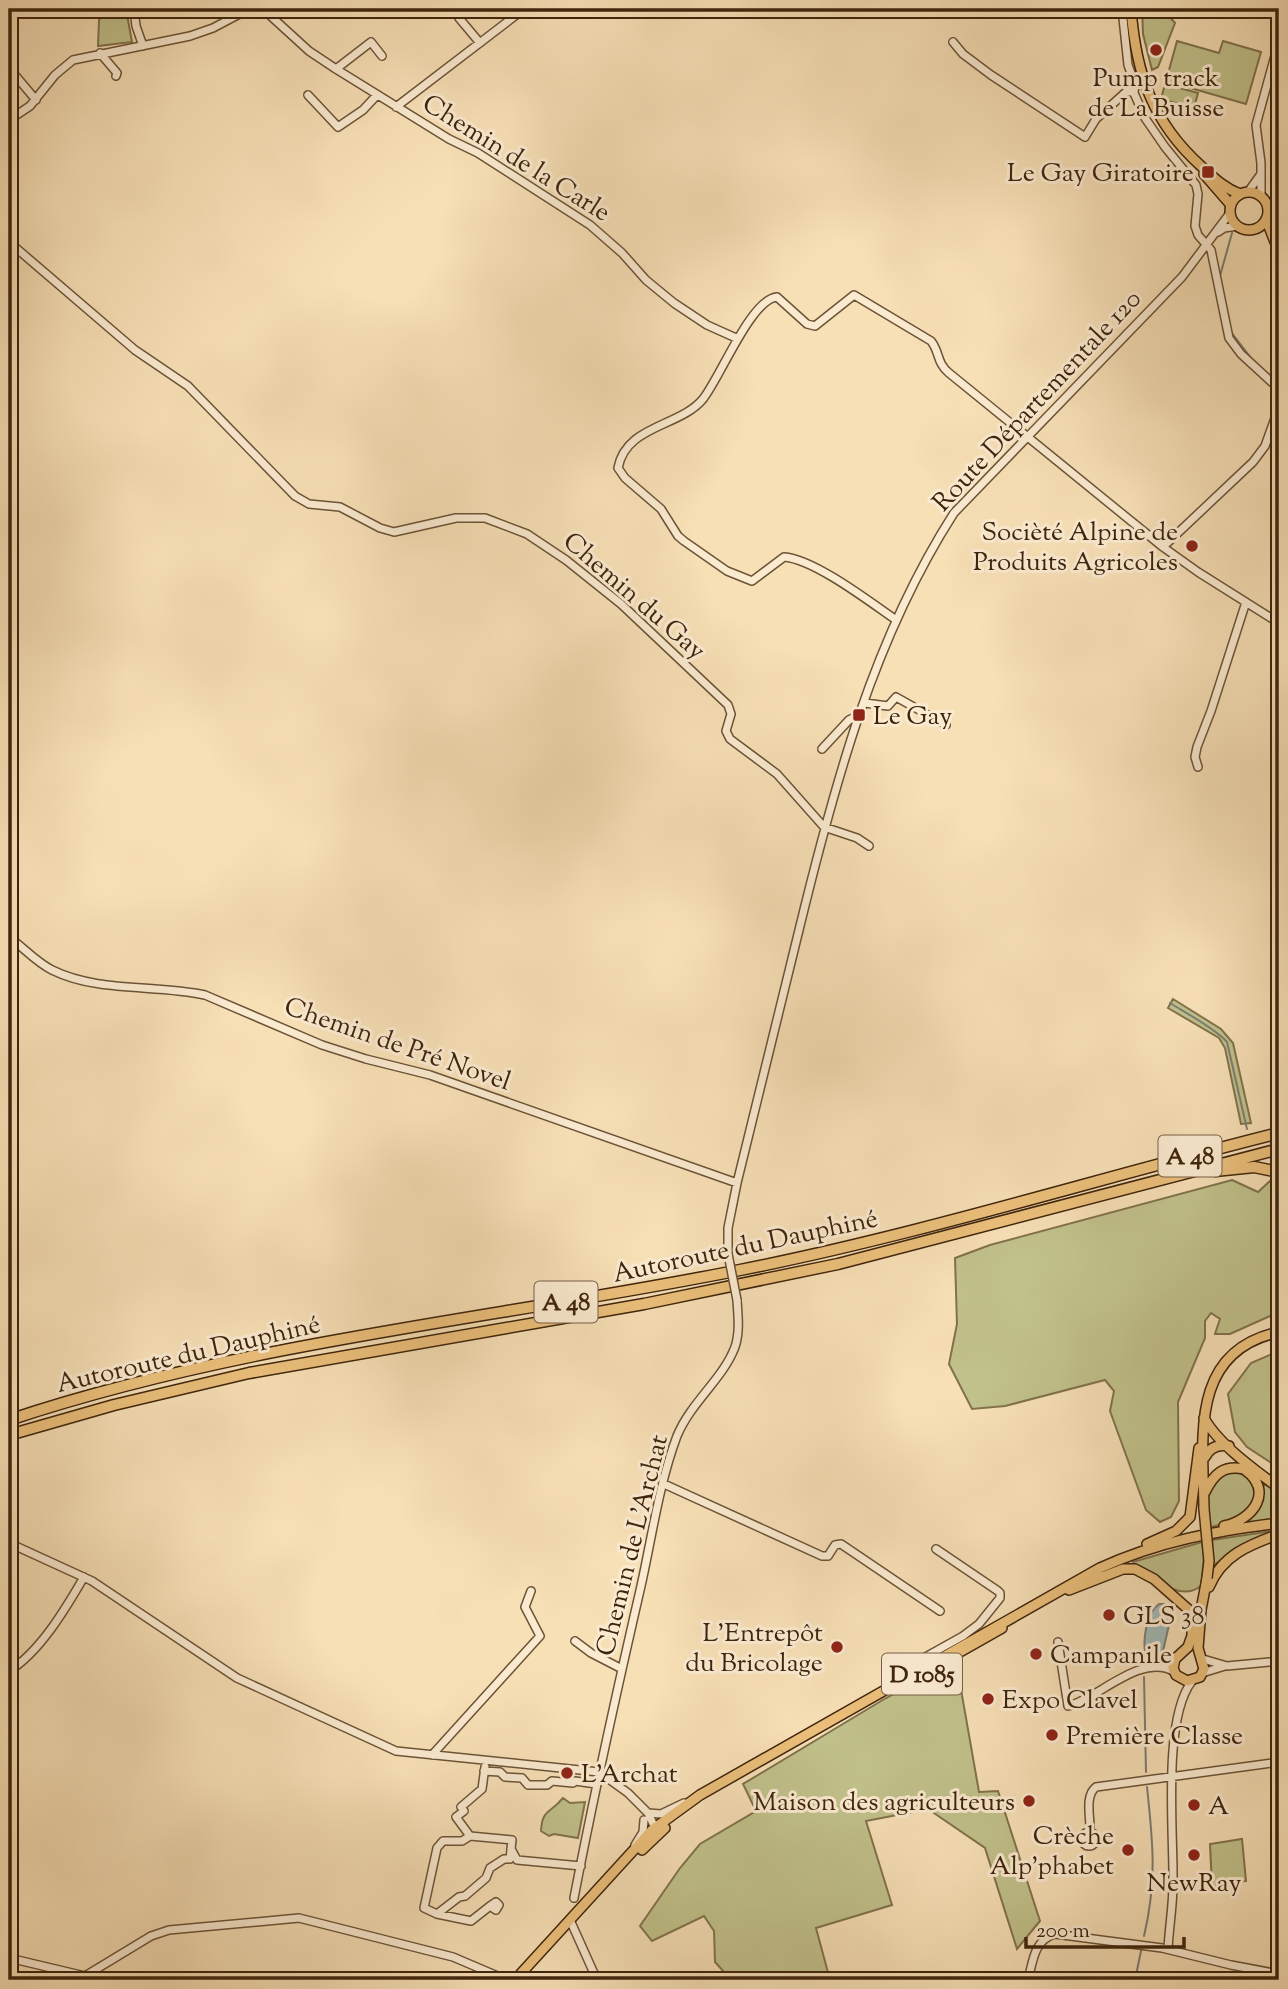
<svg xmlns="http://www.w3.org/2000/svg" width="1288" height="1989" font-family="'Sorts Mill Goudy',serif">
  <rect width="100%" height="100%" fill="#f7dfb6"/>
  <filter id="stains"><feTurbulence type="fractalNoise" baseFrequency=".00286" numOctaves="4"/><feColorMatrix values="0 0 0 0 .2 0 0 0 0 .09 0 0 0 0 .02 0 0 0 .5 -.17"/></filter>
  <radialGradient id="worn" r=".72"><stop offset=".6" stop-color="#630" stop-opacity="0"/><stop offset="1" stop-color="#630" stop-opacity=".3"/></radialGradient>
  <!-- green -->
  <path fill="#c1c18b" stroke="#80724c" stroke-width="2" d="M107,9h19l6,33 -34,4 1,-26z
    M1142,9h21l12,14 -17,44 -6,3 -9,-36z
    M1177,41l42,12 4,-12 38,11 -15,52 -80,-23z
    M1165,84l33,9 -4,15 -33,-9z
    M1173,999l48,30 12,14 18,80 -10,1 -16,-76 -6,-10 -51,-30z
    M1232,1180l26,12 12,-11 9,9v122l-49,22h-15l5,-15 -9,-6 -6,8v17l-27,64 1,99 -8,16 -11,5 -14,-12 -36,-99 4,-20 -9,-11 -100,26 -33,3 -23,-45 8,-40 -2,-66 35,-13z
    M1279,1351v117l-32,-21 -12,-15 -7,-38 23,-31z
    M1229,1471c16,1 25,10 28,25 -13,21 -23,27 -47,31 -3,-30 -7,-39 19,-56z
    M1268,1484l11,8v29l-32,4 -4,-2 20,-37z
    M1279,1530v2l-44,17 -22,17 -1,-26z
    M1202,1542l2,15 -3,29c-21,17 -49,-9 -67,-21l-1,-3z
    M956,1661l23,131 19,-1 42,130 -23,28 -32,-101 -57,-39 -62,12 26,84 -76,23 14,52h-103l-2,-7 -10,-11 -1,-31 -10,-15 -52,25 -12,-15 40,-58 20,-24 56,-33 -13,-27 143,-86z
    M563,1798l7,5 15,-1 -7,36 -24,-4 -5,2 -8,-5c1,-22 9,-17 22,-33z
    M1242,1839l4,42 -34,5 -2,-42z"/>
  <!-- water -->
  <path fill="#a2bab9" stroke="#7a7e74" stroke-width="2" d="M1159,1604h5l8,8 -9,39 -9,7 -8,-2c-4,-14 0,-43 13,-52z"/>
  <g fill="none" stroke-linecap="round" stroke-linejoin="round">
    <!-- stream -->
    <path stroke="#7a7e74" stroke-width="2" d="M1220,276l12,-43
      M1231,332l20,26
      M1170,1003c16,10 46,26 57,39l20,87
      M1144,1664l2,-8
      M1144,1677l2,95
      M1144,1936c13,-54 9,-94 3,-149
      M1135,1980l6,-29"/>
    <!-- minor casing -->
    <g stroke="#6c5336" stroke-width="10">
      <path id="minor" d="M134,9l2,17 7,20
        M263,9l46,42 27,18 113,70 29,14 112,72 32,28 24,27 28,23 33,22 29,13
        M323,9l1,1
        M471,9l-12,9 21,25
        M1122,9l6,56 7,19 -1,9
        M953,42l10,12 28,21 94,62 11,-18 31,-28 7,2 11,25 20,29 31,38 2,9 -3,32 3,9 13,15 18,88 12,16 38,35
        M100,53l17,20 -1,3
        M9,68l27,32
        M336,69l35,-27 11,14
        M308,95l30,32 25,-17 14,-15
        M396,107l128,-98
        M9,120l21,-14 25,-31 18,-15 117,-24 23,-8 36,-19
        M1248,192l13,-18
        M1261,196v-33l-5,-38 23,-84
        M1218,232l6,-4 14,-2
        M9,242l126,108 53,36 107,110 14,8 31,3 40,21 14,4 62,-14h29l42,16 39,26 55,44 107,101 3,9 -5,17 4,8 47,35 47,53 33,11 12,8
        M1163,547l90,-85 12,-16 14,-39
        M896,620c-26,-18 -82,-61 -112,-63l-32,24 -25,-10 -43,-30 -6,-5 -17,-27 -36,-31 -7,-10c8,-43 62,-41 85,-69 17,-21 48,-100 74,-102l30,27 8,2 39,-31 77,46c9,11 5,21 18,32l214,174 35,25 81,51
        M865,703l23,3 8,-9 50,28
        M822,749l27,-29 10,-5
        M1198,767l-3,-10 2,-10 14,-36 35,-109
        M9,937c14,10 27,25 43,33 47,23 103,14 153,25l117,50 44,14 64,16 307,108
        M728,1254v-26l9,-45c21,-84 41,-169 62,-253 35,-144 74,-291 155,-417l228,-236 48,-64
        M664,1484l158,72h6l7,-11 6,-1 99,67
        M9,1543l83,38 145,97 159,73 203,21 29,21 20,20 9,19
        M575,1641l16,12 31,16
        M1058,1642l10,64c32,-8 72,-54 107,-34
        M1203,1659l24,7 52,-5
        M9,1671c31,-19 57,-63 75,-94
        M1202,1673l23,-7
        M911,1677l3,-5 -3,-7 52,-29 16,-12 21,-26v-5l-2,-2 -62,-42
        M432,1755l108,-119 -15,-29 6,-16
        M484,1771l16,1 5,5 17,1 6,7h19l5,-4 21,2 2,-2 21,3
        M648,1813l13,1 23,-11
        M1090,1832c1,-13 -6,-36 6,-45l183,-25
        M1082 1839a7 7 0 1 1 14 0a7 7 0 1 1-14 0Z
        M470,1836l42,4 -2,19h-6l-14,9 -4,10 -21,18 -6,1 -22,17 -13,-6 13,-60 6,-7h19z
        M470,1836l-14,-19 8,-6 -3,-4 21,-18 3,-22
        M635,1845l8,-13 1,-12
        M511,1849l6,11 64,6
        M574,1898c20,-104 43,-208 67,-312 11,-49 18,-102 36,-150 14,-34 46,-57 58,-89 5,-15 3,-31 2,-47
        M437,1914l34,7 19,-15 6,4 3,-5 -3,-3 -6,4
        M570,1920l27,60
        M1168,1949c1,-21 5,-43 5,-65 1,-50 -11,-164 19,-203
        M9,1958l76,18 66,-40 18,-6 130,-12 154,39 54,23
        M1028,1980c5,-19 6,-40 27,-46l107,14 69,17 48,9"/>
    </g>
    <!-- major casing -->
    <g stroke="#3e240c" stroke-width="12">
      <path id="major" d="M1131,9c5,64 21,113 70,157 13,12 23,22 39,28
        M1204,174l27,31
        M1230 211a19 19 0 1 1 38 0a19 19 0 1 1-38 0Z
        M1266,219l13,33
        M1204,1418c14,26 52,53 75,70
        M1205,1457c5,-10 13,-13 24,-11
        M1205,1492c9,-18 18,-27 39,-23 31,22 9,51 -20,57
        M1204,1509c-1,-71 -15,-158 75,-177
        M1147,1544l29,-13 14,-14 9,-69
        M1209,1587c13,-32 40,-42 70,-53
        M1069,1590l54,-21h12l19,10 35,31 3,6v18
        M1201,1610l-13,37 -13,12 -2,9 3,7 11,6 13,-4 4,-8 -6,-21 3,-38 6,-32
        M935,1666l67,-38
        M642,1850l23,-22
        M515,1980l137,-150 48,-35 400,-227c59,-27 116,-37 179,-45"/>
    </g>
    <!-- highway casing -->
    <g stroke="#3e240c" stroke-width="13">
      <path id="highway" d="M1215,1171l39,-4 25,5
        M9,1420c237,-79 487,-101 731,-150 182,-36 359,-92 539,-137
        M9,1435l105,-30 135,-32 395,-69 194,-40 441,-115"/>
    </g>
    <!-- minor -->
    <use href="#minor" stroke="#faead0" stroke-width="7"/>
    <!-- major -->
    <use href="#major" stroke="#ecc07b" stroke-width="9"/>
    <!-- highway -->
    <use href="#highway" stroke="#ecc07b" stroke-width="10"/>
    <!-- minor-bridge casing -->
    <g stroke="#6c5336" stroke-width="10" stroke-linecap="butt">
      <path id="minor-bridge" d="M728,1254l9,46"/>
    </g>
    <!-- major-bridge casing -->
    <g stroke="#3e240c" stroke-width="12" stroke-linecap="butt">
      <path id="major-bridge" d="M1204,1509l5,52 -2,17"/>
    </g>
    <!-- minor-bridge -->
    <use href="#minor-bridge" stroke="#faead0" stroke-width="7"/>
    <!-- major-bridge -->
    <use href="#major-bridge" stroke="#ecc07b" stroke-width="9"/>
  </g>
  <!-- markers -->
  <g fill="#8f2418" stroke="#faead0" stroke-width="2.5">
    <circle cx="1156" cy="50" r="7"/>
    <rect x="1201" y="165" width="14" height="14" rx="3.5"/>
    <circle cx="1192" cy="546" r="7"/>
    <rect x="852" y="708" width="14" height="14" rx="3.5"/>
    <circle cx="1109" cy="1615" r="7"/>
    <circle cx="837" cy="1647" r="7"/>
    <circle cx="1036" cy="1654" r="7"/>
    <circle cx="988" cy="1699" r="7"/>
    <circle cx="1052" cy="1735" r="7"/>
    <circle cx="567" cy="1773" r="7"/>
    <circle cx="1029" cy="1801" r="7"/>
    <circle cx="1194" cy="1805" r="7"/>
    <circle cx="1128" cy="1850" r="7"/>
    <circle cx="1194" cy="1855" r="7"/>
  </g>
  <g text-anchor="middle" stroke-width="6" stroke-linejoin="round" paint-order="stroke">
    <!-- shield labels -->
    <g fill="#faead0" stroke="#765f47" stroke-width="2">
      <rect x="1158.5" y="1135.5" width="63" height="41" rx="5"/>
      <rect x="534.5" y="1281.5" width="63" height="41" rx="5"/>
      <rect x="882" y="1653.5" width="80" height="41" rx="5"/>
    </g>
    <g font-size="24" font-weight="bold" fill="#3e240c">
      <text x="1190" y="1164">A 48</text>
      <text x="566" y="1310">A 48</text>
      <text x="922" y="1682">D 1085</text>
    </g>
    <!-- poi labels -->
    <g font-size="26" fill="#3e240c" stroke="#faead0" text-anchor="start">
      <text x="1156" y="86" text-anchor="middle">Pump track<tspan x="1156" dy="30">de La Buisse</tspan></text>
      <text x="1194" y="181" text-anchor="end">Le Gay Giratoire</text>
      <text x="1178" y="540" text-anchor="end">Socièté Alpine de<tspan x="1178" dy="30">Produits Agricoles</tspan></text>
      <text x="873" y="724">Le Gay</text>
      <text x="1123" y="1624">GLS 38</text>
      <text x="823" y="1641" text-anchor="end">L'Entrepôt<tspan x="823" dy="30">du Bricolage</tspan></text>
      <text x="1050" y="1663">Campanile</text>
      <text x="1002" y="1708">Expo Clavel</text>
      <text x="1066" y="1744">Première Classe</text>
      <text x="581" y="1782">L'Archat</text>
      <text x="1015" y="1810" text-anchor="end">Maison des agriculteurs</text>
      <text x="1208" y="1814">A</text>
      <text x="1114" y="1844" text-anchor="end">Crèche<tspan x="1114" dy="30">Alp'phabet</tspan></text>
      <text x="1194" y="1891" text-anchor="middle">NewRay</text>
    </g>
    <!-- street labels -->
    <g font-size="26" fill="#3e240c" stroke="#faead0">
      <text transform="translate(517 157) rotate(32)" y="9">Chemin de la Carle</text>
      <text transform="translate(1036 400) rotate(-47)" y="9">Route Départementale 120</text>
      <text transform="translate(635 595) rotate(41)" y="9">Chemin du Gay</text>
      <text transform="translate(398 1043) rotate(19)" y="9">Chemin de Pré Novel</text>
      <text transform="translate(745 1245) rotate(-12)" y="9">Autoroute du Dauphiné</text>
      <text transform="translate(188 1353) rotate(-13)" y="9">Autoroute du Dauphiné</text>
      <text transform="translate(631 1545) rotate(-76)" y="9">Chemin de L'Archat</text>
    </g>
  </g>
  <!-- margin -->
  <rect width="1288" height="1989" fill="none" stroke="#f7dfb6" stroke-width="35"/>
  <rect x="10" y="10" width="1267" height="1968" fill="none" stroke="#3e240c" stroke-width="3.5"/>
  <rect x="18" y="18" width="1253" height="1954" fill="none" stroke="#3e240c" stroke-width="2"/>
  <!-- scale -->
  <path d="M1026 1937v10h158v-10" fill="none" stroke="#3e240c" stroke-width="3.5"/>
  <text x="1036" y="1937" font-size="21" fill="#3e240c" stroke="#faead0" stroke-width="5" paint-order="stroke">200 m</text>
  <rect width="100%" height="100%" filter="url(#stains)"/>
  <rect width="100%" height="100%" fill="url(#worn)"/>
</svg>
